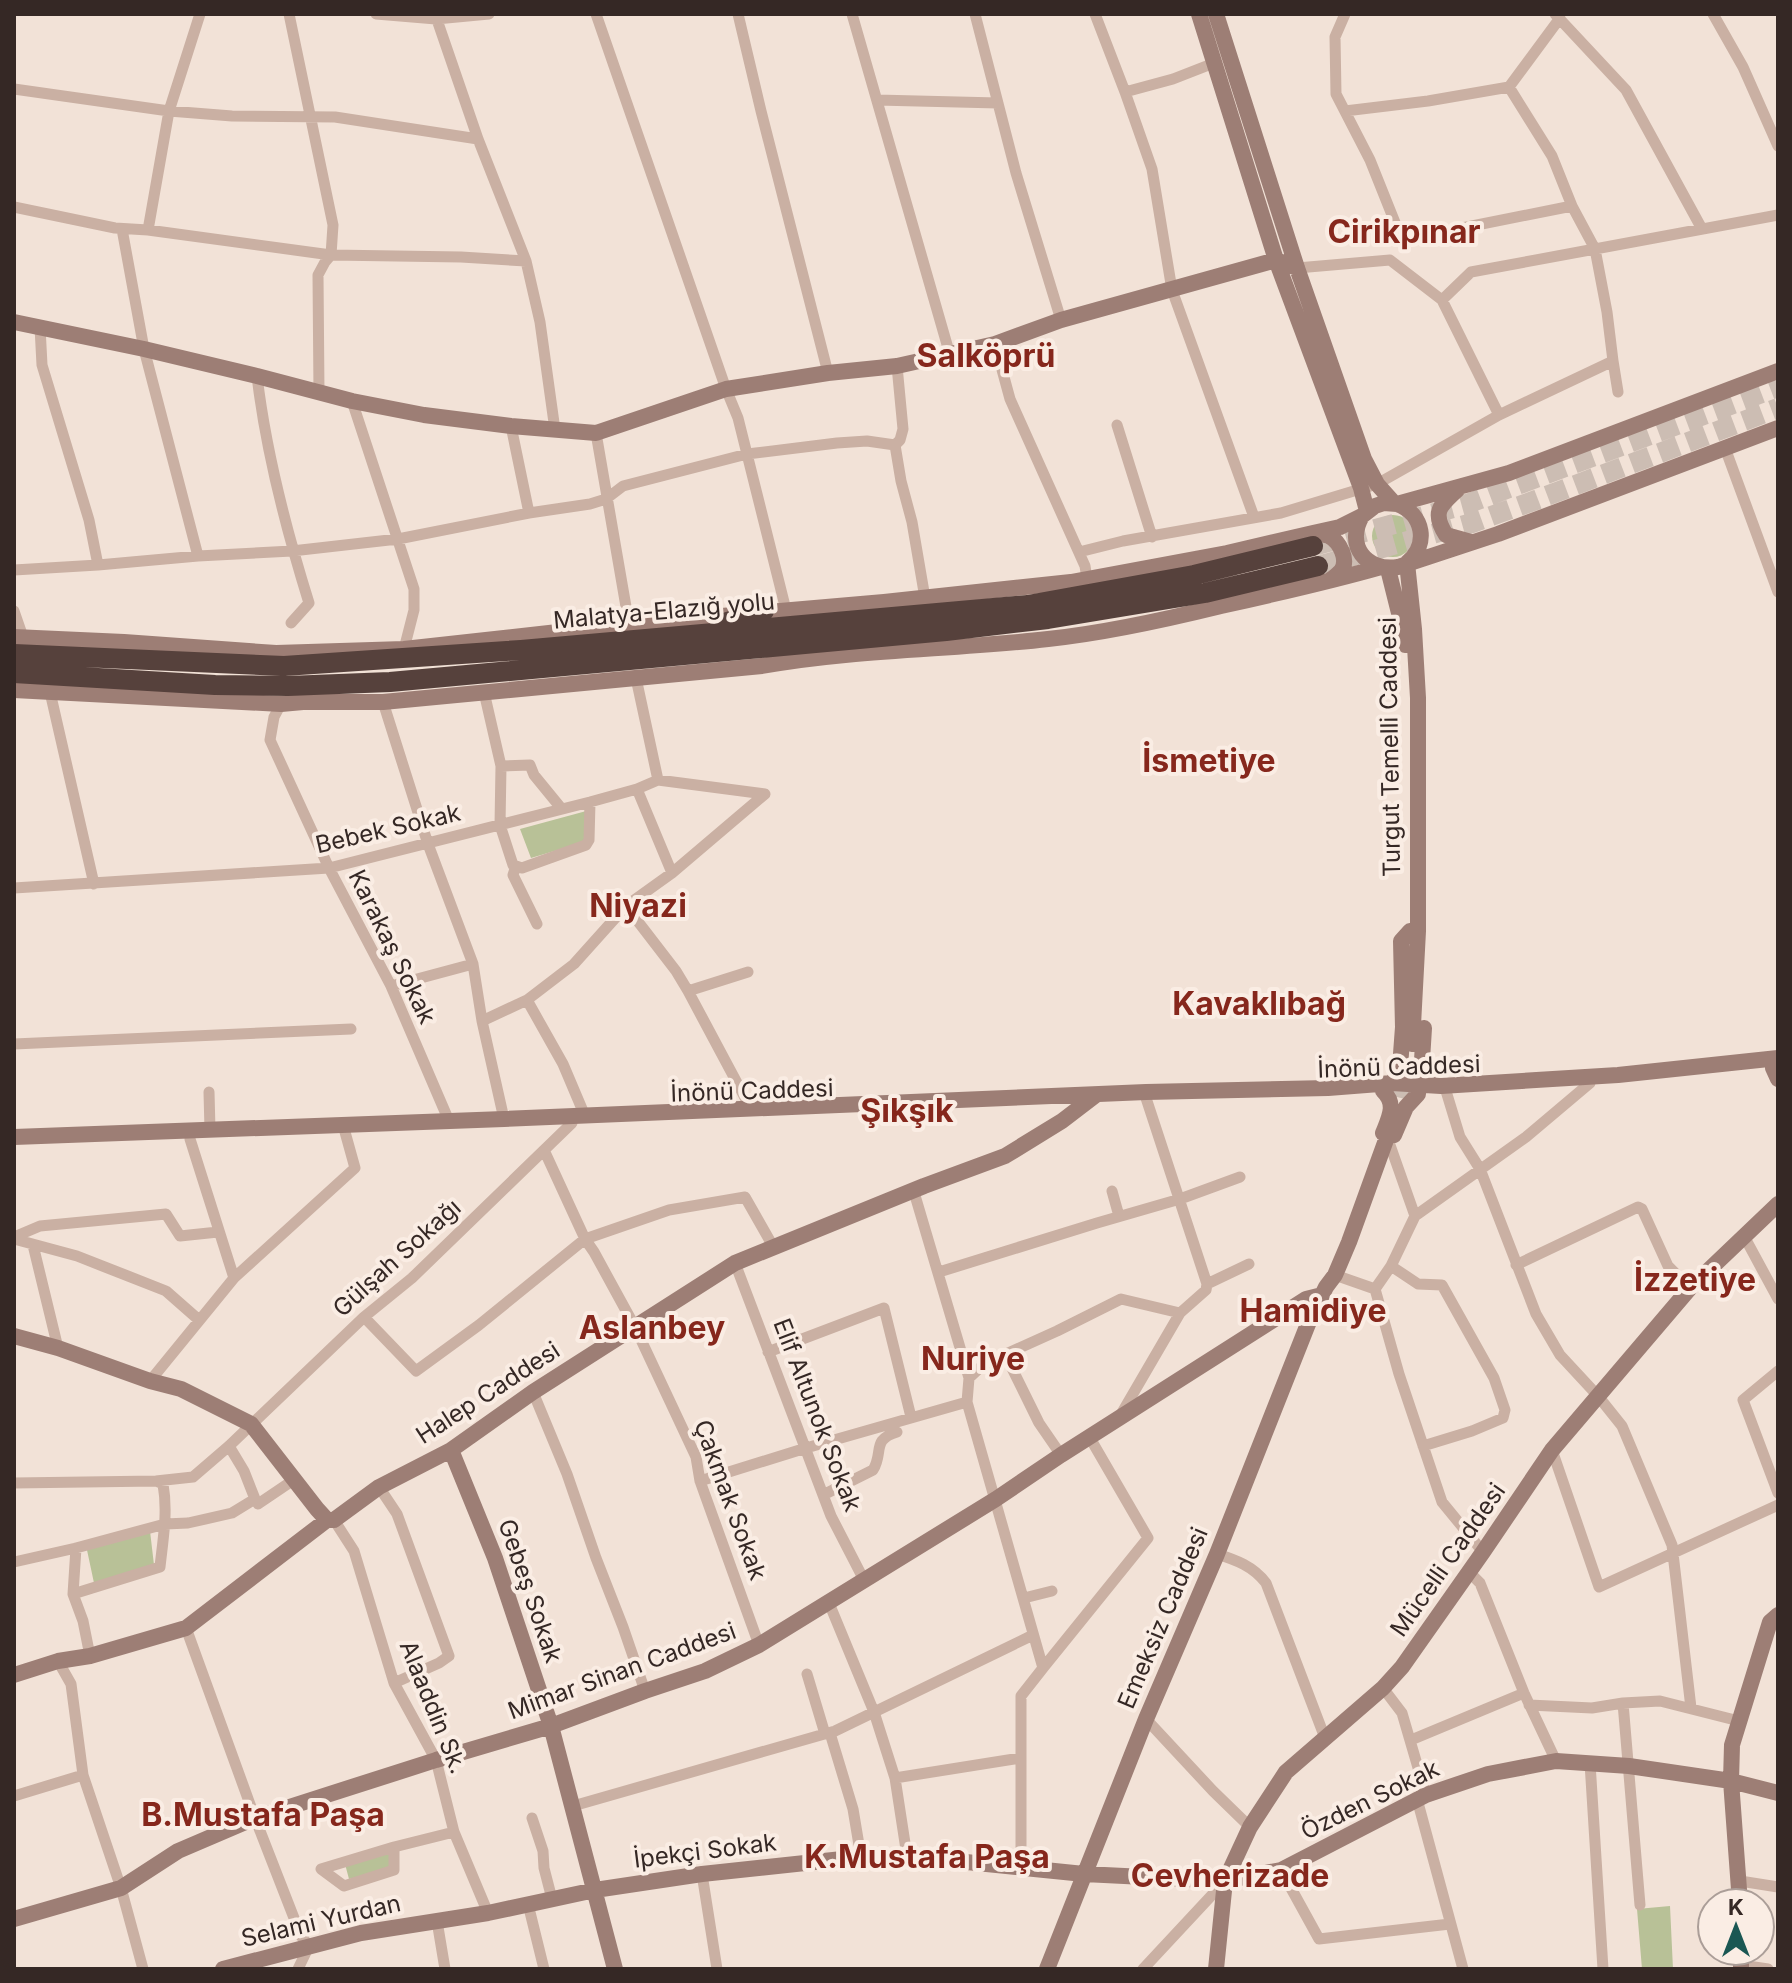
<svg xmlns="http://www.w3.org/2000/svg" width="1792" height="1983" font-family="Inter,sans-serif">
  <rect width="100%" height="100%" fill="#f2e2d7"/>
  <!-- green -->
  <path fill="#b8c197" d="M1372 536a21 21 0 1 1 42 0a21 21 0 1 1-42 0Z
    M590,810l1,30 -60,18 -11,-29z
    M150,1531l4,34 -60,18 -7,-33z
    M391,1851l-1,18 -41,10 -4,-15z
    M1670,1906l3,63h-31l-5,-60z"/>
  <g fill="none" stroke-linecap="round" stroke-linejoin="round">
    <!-- secondary-tunnel -->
    <path stroke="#ccbdb3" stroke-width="16" stroke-dasharray="16 8" stroke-linecap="butt" d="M1394,1121l18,-77"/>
    <!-- highway-tunnel -->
    <path stroke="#ccbdb3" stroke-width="20" stroke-dasharray="20 10" stroke-linecap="butt" d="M1317,545l147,-40 314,-118
      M1318,566l154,-43 64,-23 242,-92"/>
    <!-- street -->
    <path stroke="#cab0a3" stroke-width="11" d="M289,14l44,211 -2,30 -6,7 -7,13 1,118
      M376,14l60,5 53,-5
      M435,14l43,125 48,122 14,61 15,108
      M596,14l130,375 12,29 48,192
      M738,14l23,97 67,262
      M852,14l98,341
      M975,14l41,159 45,147
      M1095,14l30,78 48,-13 41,-16
      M1345,14l-10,23 1,57 34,66 32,80 170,-34 23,43 183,-34
      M1555,14l71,76 76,139
      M1713,14l30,53 35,79
      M1560,18l-51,69 43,69 20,50
      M14,89l155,22 63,5 103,1 143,22
      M1125,92l27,77 20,121 82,227
      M877,100l121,3
      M1345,111l83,-10 81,-14
      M14,207l101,21 33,2 183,25 130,2 65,4
      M122,229l22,120 54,207
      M148,230l21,-119 31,-97
      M1297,268l93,-8 52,40 57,115
      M40,327l2,38 47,155 9,45 100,-9 94,-5 106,-12 131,-26 61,-9 16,-5 17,-13 124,-32 90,-11 30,-2 28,4 5,-5 3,-11 -6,-63
      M995,344l15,55 75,167 2,13
      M1613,361l5,31
      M257,376c9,77 29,153 52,227l-18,20
      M352,401l62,188v21l-10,39
      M1117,425l35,112
      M511,426l18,87
      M596,433l33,191
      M895,445l6,36 11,41 13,76
      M1725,448l53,144
      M1079,552l44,-11 158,-28 96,-29 122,-69 114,-54 -6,-49 -12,-63 -124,23 -29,28
      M14,570l84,-5
      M14,611l9,26
      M636,678l22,102
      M50,692l44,192
      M484,692l17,74 29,-1 4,10 27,33
      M383,702l45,142 45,120 9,57
      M281,704l-7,13 -4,23 59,128 62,118 58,135
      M501,766l-1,59 13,40 9,3 64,-23 3,-5 1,-38
      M637,789l35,84
      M516,866l-3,9 24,49
      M14,888l315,-20 261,-66 47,-13 21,-9 107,14
      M748,972l-60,19 63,118
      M391,986l82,-22
      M688,991l-12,-20 -50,-65 46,-33 93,-79
      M527,1000l36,64 22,52
      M14,1044l337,-15
      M1446,1091l14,46 20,32 56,145 24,41 38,41 24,30 50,119 19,163
      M209,1092l1,38
      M504,1119l-22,-98 45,-21 47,-36 52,-58
      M190,1139l44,139
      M1390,1145l25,71
      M544,1150l41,89 9,13 41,75 61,130 4,24 59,164
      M1112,1191l7,25
      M914,1192l55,186 -2,24 76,266 -22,28v171
      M1744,1236l34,63
      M14,1237l26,-11 126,-12 14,22 38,-4
      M14,1239l63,17 89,35 33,29
      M33,1245l25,103
      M735,1263l96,253 33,64
      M1516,1265l122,-58 4,2 26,57 22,22
      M1391,1266l27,18 24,1 52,93 11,32 -2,8 -31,13 -49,15
      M939,1272l158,-49 83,-24 60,-22
      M1335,1275l40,14 24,85 43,128 41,50
      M1207,1284l42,-20
      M1375,1289l16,-23 24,-50 111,-79 64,-54
      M364,1317l52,54 63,-46 106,-86 84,-29 76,-13 29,51
      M768,1352l116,-44 27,109
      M1005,1354l34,69 22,32
      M1778,1371l-35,29 35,93
      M969,1378l15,-14 73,-33 64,-32 59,14
      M150,1381l84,-103 121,-110 -10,-36
      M533,1392l34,82 29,84 27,69 22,64
      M1120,1416l60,-103 26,-23 1,-6 -61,-186
      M229,1446l15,25 11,28
      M1552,1450l47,137 179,-82
      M700,1481l106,-33 161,-46
      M14,1483l142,-2 37,-4 36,-31 135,-129 48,-39 160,-155
      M379,1487l18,27 52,142 -10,7 -45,20
      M823,1495l50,-25c11,-18 -2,-30 24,-38
      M334,1520l20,31 40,132 42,77 18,72 34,81
      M76,1548l-3,46 10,27 7,35
      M1217,1554c19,6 36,12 49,29l59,155
      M14,1562l62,-14 89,-24 23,-1 44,-10 23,-14 3,5 37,-25
      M1469,1572l11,11 44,110 32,68
      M73,1594l87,-27c3,-28 8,-55 3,-83l-7,-3
      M1024,1598l28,-7
      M829,1603l45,109 21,66 12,78
      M186,1628l69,190 46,118 8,10 -11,23
      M58,1661l13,23 12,91 38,113 22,81
      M1043,1668l105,-130 -58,-100
      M807,1674l18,60
      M1383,1688l19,25 24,82
      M1623,1703l17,202
      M1529,1705l63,3 31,-5 37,-2 79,20
      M1146,1719l67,72 37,36
      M830,1733l23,76 8,48
      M1411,1740l113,-47
      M1590,1763l13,206
      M895,1778l125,-20
      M14,1796l69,-21
      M1417,1799l46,170
      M573,1806l262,-75 198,-96
      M532,1818l11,33 1,17 8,31
      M394,1847l-73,22 23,17 50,-16v-23l60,-15
      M1281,1870l38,69 131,-15
      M702,1874l15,95
      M1740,1881l38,6
      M528,1904l16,65
      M437,1921l8,48
      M1741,1965l27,4
      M1143,1969l82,-88"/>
    <!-- secondary -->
    <path stroke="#9d7e75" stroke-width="16" d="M1199,14l77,246 85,228 6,23
      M1216,14l81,254 67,191 13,25 17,19
      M14,322l130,27 113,27 95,25 72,14 87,11 85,7 130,-44 102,-16 69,-7 98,-22 66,-24 215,-60 21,8
      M1457,490c-18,16 -25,23 -11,45l25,7
      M1397,504c27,10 32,41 10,59
      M1362,516c-17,29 4,56 36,51l100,-33 280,-106
      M1315,534c3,0 12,1 14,2 11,6 20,24 12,35 -2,2 -9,8 -11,9
      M1407,563l7,66 4,69v233l-6,113
      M1388,569l16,64 1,12
      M14,637l110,5 152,11 128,-4 225,-25 255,-22 187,-20 156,-29 86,-20 27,-6 22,-11 13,-10 9,-3 13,1 112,-31 269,-102
      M14,690l267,14 22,-2h80l379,-36c95,-17 191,-16 286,-27 58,-6 116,-19 173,-33 54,-12 107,-24 160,-39
      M1424,1028l-2,32v16l10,9
      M1773,1059v9l5,11
      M1392,1083l5,-8 3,-8 3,-40 -2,-86 9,-10
      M1383,1091c14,13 6,27 0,42
      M1394,1135l12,-28 12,-13
      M14,1137l490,-18 642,-27 182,-4 64,-5 49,3 177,-11 160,-17
      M14,1336l44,12 92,33 31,8 70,35 66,85 10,11h7l45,-33 72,-37 82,-58 202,-129 189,-77 81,-30 57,-35 34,-26
      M451,1450l44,108 56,168 64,243
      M14,1675l44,-14 32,-5 96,-28 141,-108
      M1740,1903l-9,-122 1,-36 38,-123 8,-7
      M14,1919l107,-31 57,-37 77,-33 181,-58 115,-34 94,-35 60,-20 54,-26 237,-146 65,-44 245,-156 16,-4
      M1741,1951v18
      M223,1969l138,-36 127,-20 107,-23 107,-16 159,-17 46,-1 177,18 141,7 56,-11 145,-75 62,-21 68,-13 73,5 102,15 47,12
      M1047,1969l99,-250 71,-165 91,-230 18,-37 9,-12 14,-33 42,-116
      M1216,1969l9,-88 25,-54 36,-55 97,-84 19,-21 81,-115 69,-102 138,-162 88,-84"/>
    <!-- highway -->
    <path stroke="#56413c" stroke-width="20" d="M727,622l37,-11
      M14,654l270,12 237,-16 507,-45 166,-30 119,-29
      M14,673l201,12 73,1 102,-4 556,-51 102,-12 157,-26 113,-27"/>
  </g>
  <g text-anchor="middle" stroke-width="8" stroke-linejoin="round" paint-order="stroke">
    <!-- street labels -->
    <g font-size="24" fill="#352825" stroke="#faede4">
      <text transform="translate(664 611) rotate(-5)" y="8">Malatya-Elazığ yolu</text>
      <text transform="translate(1390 747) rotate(-91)" y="8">Turgut Temelli Caddesi</text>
      <text transform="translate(388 829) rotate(-13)" y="8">Bebek Sokak</text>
      <text transform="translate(392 947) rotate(64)" y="8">Karakaş Sokak</text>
      <text transform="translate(1399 1067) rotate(-2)" y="8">İnönü Caddesi</text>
      <text transform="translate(752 1091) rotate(-2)" y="8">İnönü Caddesi</text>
      <text transform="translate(397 1258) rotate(-42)" y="8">Gülşah Sokağı</text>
      <text transform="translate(488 1393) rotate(-33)" y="8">Halep Caddesi</text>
      <text transform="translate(817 1415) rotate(69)" y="8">Elif Altunok Sokak</text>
      <text transform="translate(730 1500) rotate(70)" y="8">Çakmak Sokak</text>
      <text transform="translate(1448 1560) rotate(-55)" y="8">Mücelli Caddesi</text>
      <text transform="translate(530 1591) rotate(71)" y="8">Gebeş Sokak</text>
      <text transform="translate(1163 1618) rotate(-67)" y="8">Emeksiz Caddesi</text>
      <text transform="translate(622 1671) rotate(-20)" y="8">Mimar Sinan Caddesi</text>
      <text transform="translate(433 1707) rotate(68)" y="8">Alaaddin Sk.</text>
      <text transform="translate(1370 1800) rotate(-26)" y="8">Özden Sokak</text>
      <text transform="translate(705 1851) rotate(-7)" y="8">İpekçi Sokak</text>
      <text transform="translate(321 1921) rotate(-13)" y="8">Selami Yurdan</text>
    </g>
    <!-- district labels -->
    <g font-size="32" font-weight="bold" fill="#86271c" stroke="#faede4">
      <text x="1404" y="243">Cirikpınar</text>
      <text x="986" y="367">Salköprü</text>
      <text x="1209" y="772">İsmetiye</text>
      <text x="638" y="917">Niyazi</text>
      <text x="1259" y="1015">Kavaklıbağ</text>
      <text x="907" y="1122">Şıkşık</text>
      <text x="1695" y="1291">İzzetiye</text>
      <text x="1313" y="1322">Hamidiye</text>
      <text x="652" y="1339">Aslanbey</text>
      <text x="973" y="1370">Nuriye</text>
      <text x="263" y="1826">B.Mustafa Paşa</text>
      <text x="927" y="1868">K.Mustafa Paşa</text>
      <text x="1230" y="1887">Cevherizade</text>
    </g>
  </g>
  <!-- border -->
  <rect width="1792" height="1983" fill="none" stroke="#352825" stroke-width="32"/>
  <!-- north arrow -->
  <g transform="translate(1736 1927)"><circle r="38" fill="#faede4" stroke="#ab9e98" stroke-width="2"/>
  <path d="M0-6L14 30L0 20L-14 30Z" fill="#1a5753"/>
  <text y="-12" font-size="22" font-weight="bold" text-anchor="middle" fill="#352825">K</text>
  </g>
</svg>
